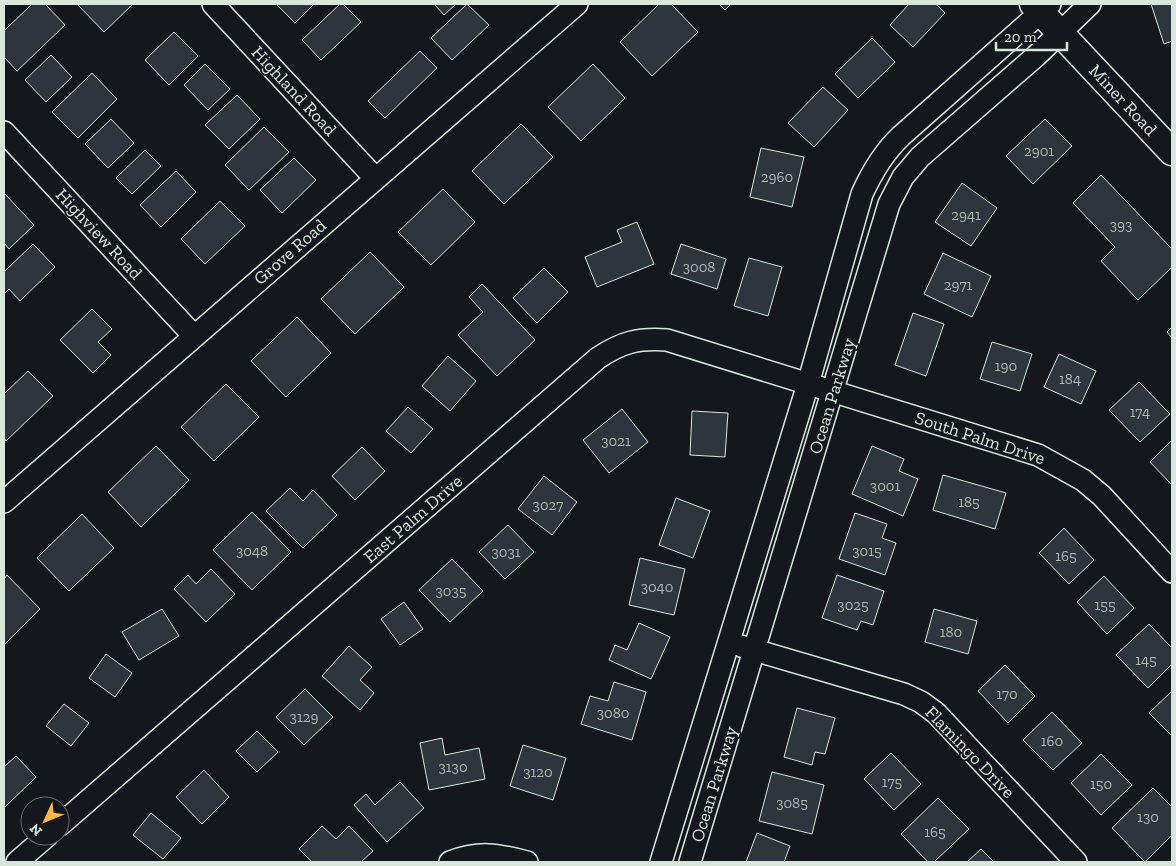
<svg xmlns="http://www.w3.org/2000/svg" width="1176" height="866" font-family="'Zilla Slab',serif">
  <rect width="100%" height="100%" fill="#14181c"/>
  <!-- building -->
  <path fill="#2c363c" stroke="#d8e6dc" d="M32,4h13l20,21 -48,46 -13,-14v-26z
    M79,4h54l-29,28 -26,-27z
    M276,4h38l-19,19z
    M340,4h3l18,18 -40,38 -19,-20z
    M434,4h22l-12,11z
    M467,4l22,21 -37,35 -21,-22z
    M659,4h12l27,28 -46,44 -32,-34z
    M719,4h12l-6,6z
    M909,4h27l9,9 -32,34 -23,-22z
    M1151,4h21v37l-8,3z
    M174,32l24,24 -29,29 -24,-25z
    M872,38l23,24 -37,36 -23,-24z
    M420,51l17,17 -52,50 -17,-17z
    M51,55l21,22 -26,25 -21,-22z
    M205,64l25,25 -22,21 -24,-25z
    M593,64l32,34 -44,43 -33,-34z
    M92,73l25,26 -39,39 -26,-26z
    M823,87l25,23 -34,37 -26,-24z
    M237,95l23,24 -31,30 -24,-24z
    M111,119l23,24 -26,25 -23,-24z
    M1045,119l27,27 -39,38 -27,-28z
    M521,124l32,33 -49,47 -32,-33z
    M264,127l25,25 -40,38 -24,-25z
    M761,148l43,9 -12,50 -42,-10z
    M145,150l16,16 -29,28 -16,-16z
    M294,158l22,22 -34,33 -22,-23z
    M176,171l20,21 -35,35 -21,-22z
    M1101,175l71,74v18l-34,33 -37,-39 14,-14 -42,-44z
    M962,183l35,25 -26,38 -36,-24z
    M443,189l32,33 -44,43 -33,-33z
    M4,193l30,32 -25,24 -5,-6z
    M220,201l25,25 -40,38 -24,-25z
    M637,222l17,42 -57,23 -12,-30 37,-15 -5,-12z
    M33,244l22,23 -35,34 -11,-12 -5,5v-22z
    M681,244l45,15 -9,30 -46,-15z
    M370,252l34,35 -49,47 -34,-35z
    M943,253l48,23 -19,41 -48,-23z
    M749,258l33,9 -14,49 -34,-10z
    M544,268l24,24 -31,31 -24,-25z
    M482,284l53,56 -38,36 -39,-41 25,-23 -14,-15z
    M92,309l20,20 -14,13 13,13 -18,18 -33,-33z
    M913,313l31,11 -18,52 -31,-11z
    M297,317l34,36 -45,44 -35,-36z
    M1172,327v11l-5,-6z
    M992,342l40,12 -12,37 -40,-12z
    M1059,354l37,17 -15,33 -37,-17z
    M448,356l28,25 -26,30 -28,-25z
    M28,371l25,25 -47,45 -2,-3v-44z
    M1139,382l31,32 -30,28 -31,-32z
    M226,384l33,33 -45,44 -33,-34z
    M408,407l25,22 -22,24 -25,-22z
    M622,409l26,33 -39,31 -26,-33z
    M692,411l36,2 -3,44 -35,-2z
    M1172,440v45l-22,-23z
    M156,446l33,34 -48,47 -33,-35z
    M872,446l32,13 -5,12 19,8 -15,37 -51,-22z
    M362,447l23,24 -30,29 -23,-24z
    M943,475l63,18 -11,36 -62,-19z
    M544,476l33,26 -25,33 -34,-26z
    M290,488l13,13 10,-11 24,25 -34,33 -37,-37z
    M676,498l34,13 -17,47 -34,-13z
    M252,512l39,40 -39,38 -39,-40z
    M855,513l32,11 -5,14 14,5 -11,32 -46,-16z
    M82,514l32,34 -45,43 -32,-33z
    M508,525l26,27 -29,27 -26,-27z
    M1064,528l30,32 -25,24 -30,-31z
    M640,558l45,11 -11,46 -45,-10z
    M452,559l31,32 -33,31 -31,-32z
    M211,569l24,25 -29,28 -32,-33 14,-14 8,9z
    M7,575l33,34 -36,36v-66z
    M837,575l47,16 -11,34 -12,-4 -4,9 -35,-12z
    M1104,576l30,32 -27,26 -30,-32z
    M404,602l19,27 -23,16 -19,-26z
    M162,609l17,27 -40,24 -17,-28z
    M934,609l43,12 -9,33 -43,-12z
    M639,623l31,14 -19,42 -42,-19 6,-15 12,5z
    M1149,624l23,24v16l-24,24 -32,-33z
    M349,646l23,21 -12,13 14,13 -14,17 -38,-34z
    M106,654l26,19 -17,24 -26,-19z
    M1005,665l30,31 -27,27 -30,-32z
    M614,682l32,10 -14,48 -51,-16 9,-28 18,5z
    M305,689l28,28 -29,28 -28,-28z
    M1172,691v45l-23,-23z
    M64,704l25,19 -18,23 -25,-20z
    M797,708l38,10 -10,36 -10,-2 -3,13 -28,-8z
    M1052,712l30,31 -29,27 -30,-30z
    M257,731l21,21 -21,20 -21,-21z
    M442,738l3,17 34,-7 6,31 -56,11 -9,-47z
    M523,745l43,13 -13,42 -43,-14z
    M891,753l30,31 -27,26 -30,-31z
    M1101,754l31,31 -31,30 -30,-32z
    M16,756l20,21 -32,31v-41z
    M204,770l25,27 -27,27 -26,-27z
    M772,772l52,13 -12,49 -53,-13z
    M400,782l24,26 -37,34 -33,-37 12,-11 9,11z
    M1153,788l19,19v28l-27,27 -33,-34z
    M938,798l31,31 -35,33h-6l-27,-28z
    M151,813l30,25 -18,21 -30,-24z
    M322,826l14,13 13,-13 24,25 -12,11h-49l-13,-13z
    M757,833l33,13 -6,16h-38z
    M981,849l13,13h-27z"/>
  <g fill="none" stroke-linecap="round" stroke-linejoin="round">
    <!-- minor casing -->
    <g stroke="#d8e6dc" stroke-width="24">
      <path id="minor" d="M213,4l162,174
        M4,132l190,204
        M4,502l573,-498
        M741,646l163,48 17,8 15,11 140,149
        M60,825l538,-467c24,-16 40,-20 69,-18l371,115 45,25 19,16 70,76
        M17,862l30,-26
        M450,862c29,-11 47,-8 77,0
        M661,862l147,-478 54,-190c10,-22 21,-41 39,-58l149,-132
        M690,862l199,-658 14,-27 17,-20 116,-101 54,-52"/>
    </g>
    <!-- tertiary casing -->
    <g stroke="#d8e6dc" stroke-width="29">
      <path id="tertiary" d="M1033,4l139,148"/>
    </g>
    <!-- minor -->
    <use href="#minor" stroke="#14181c" stroke-width="21"/>
    <!-- tertiary -->
    <use href="#tertiary" stroke="#14181c" stroke-width="26"/>
  </g>
  <g text-anchor="middle" stroke-width="4" stroke-linejoin="round" paint-order="stroke">
    <!-- number labels -->
    <g font-size="15" fill="#adbab4">
      <text x="1039" y="156">2901</text>
      <text x="777" y="182">2960</text>
      <text x="966" y="220">2941</text>
      <text x="1121" y="230">393</text>
      <text x="699" y="272">3008</text>
      <text x="958" y="290">2971</text>
      <text x="1006" y="371">190</text>
      <text x="1070" y="384">184</text>
      <text x="1140" y="417">174</text>
      <text x="616" y="446">3021</text>
      <text x="885" y="491">3001</text>
      <text x="969" y="507">185</text>
      <text x="548" y="510">3027</text>
      <text x="252" y="556">3048</text>
      <text x="867" y="556">3015</text>
      <text x="506" y="557">3031</text>
      <text x="1066" y="561">165</text>
      <text x="657" y="592">3040</text>
      <text x="451" y="596">3035</text>
      <text x="853" y="610">3025</text>
      <text x="1105" y="610">155</text>
      <text x="951" y="637">180</text>
      <text x="1146" y="665">145</text>
      <text x="1007" y="699">170</text>
      <text x="613" y="718">3080</text>
      <text x="304" y="722">3129</text>
      <text x="1052" y="746">160</text>
      <text x="453" y="772">3130</text>
      <text x="538" y="777">3120</text>
      <text x="892" y="787">175</text>
      <text x="1101" y="789">150</text>
      <text x="792" y="808">3085</text>
      <text x="1148" y="822">130</text>
      <text x="935" y="837">165</text>
    </g>
    <!-- street labels -->
    <g font-size="18" fill="#d8e6dc" stroke="#14181c">
      <text transform="translate(294 91) rotate(47)" y="6">Highland Road</text>
      <text transform="translate(1123 100) rotate(47)" y="6">Miner Road</text>
      <text transform="translate(99 234) rotate(47)" y="6">Highview Road</text>
      <text transform="translate(290 252) rotate(-41)" y="6">Grove Road</text>
      <text transform="translate(832 396) rotate(-73)" y="6">Ocean Parkway</text>
      <text transform="translate(980 438) rotate(18)" y="6">South Palm Drive</text>
      <text transform="translate(413 519) rotate(-41)" y="6">East Palm Drive</text>
      <text transform="translate(970 752) rotate(46)" y="6">Flamingo Drive</text>
      <text transform="translate(714 784) rotate(-73)" y="6">Ocean Parkway</text>
    </g>
  </g>
  <!-- border -->
  <rect width="1176" height="866" fill="none" stroke="#d8e6dc" stroke-width="10"/>
  <!-- north arrow -->
  <g transform="translate(45 821) rotate(226)"><circle r="24" fill="#14181c" stroke="#626a69"/>
  <path d="M0-4L9 19L0 12L-9 19Z" fill="#ffb74d"/>
  <text y="-8" font-size="14" font-weight="bold" text-anchor="middle" fill="#d8e6dc">N</text>
  </g>
  <!-- scale -->
  <path d="M996 42v8h71v-8" fill="none" stroke="#d8e6dc" stroke-width="2.5"/>
  <text x="1004" y="42" font-size="15" fill="#d8e6dc" stroke="#14181c" stroke-width="4" paint-order="stroke">20 m</text>
</svg>
